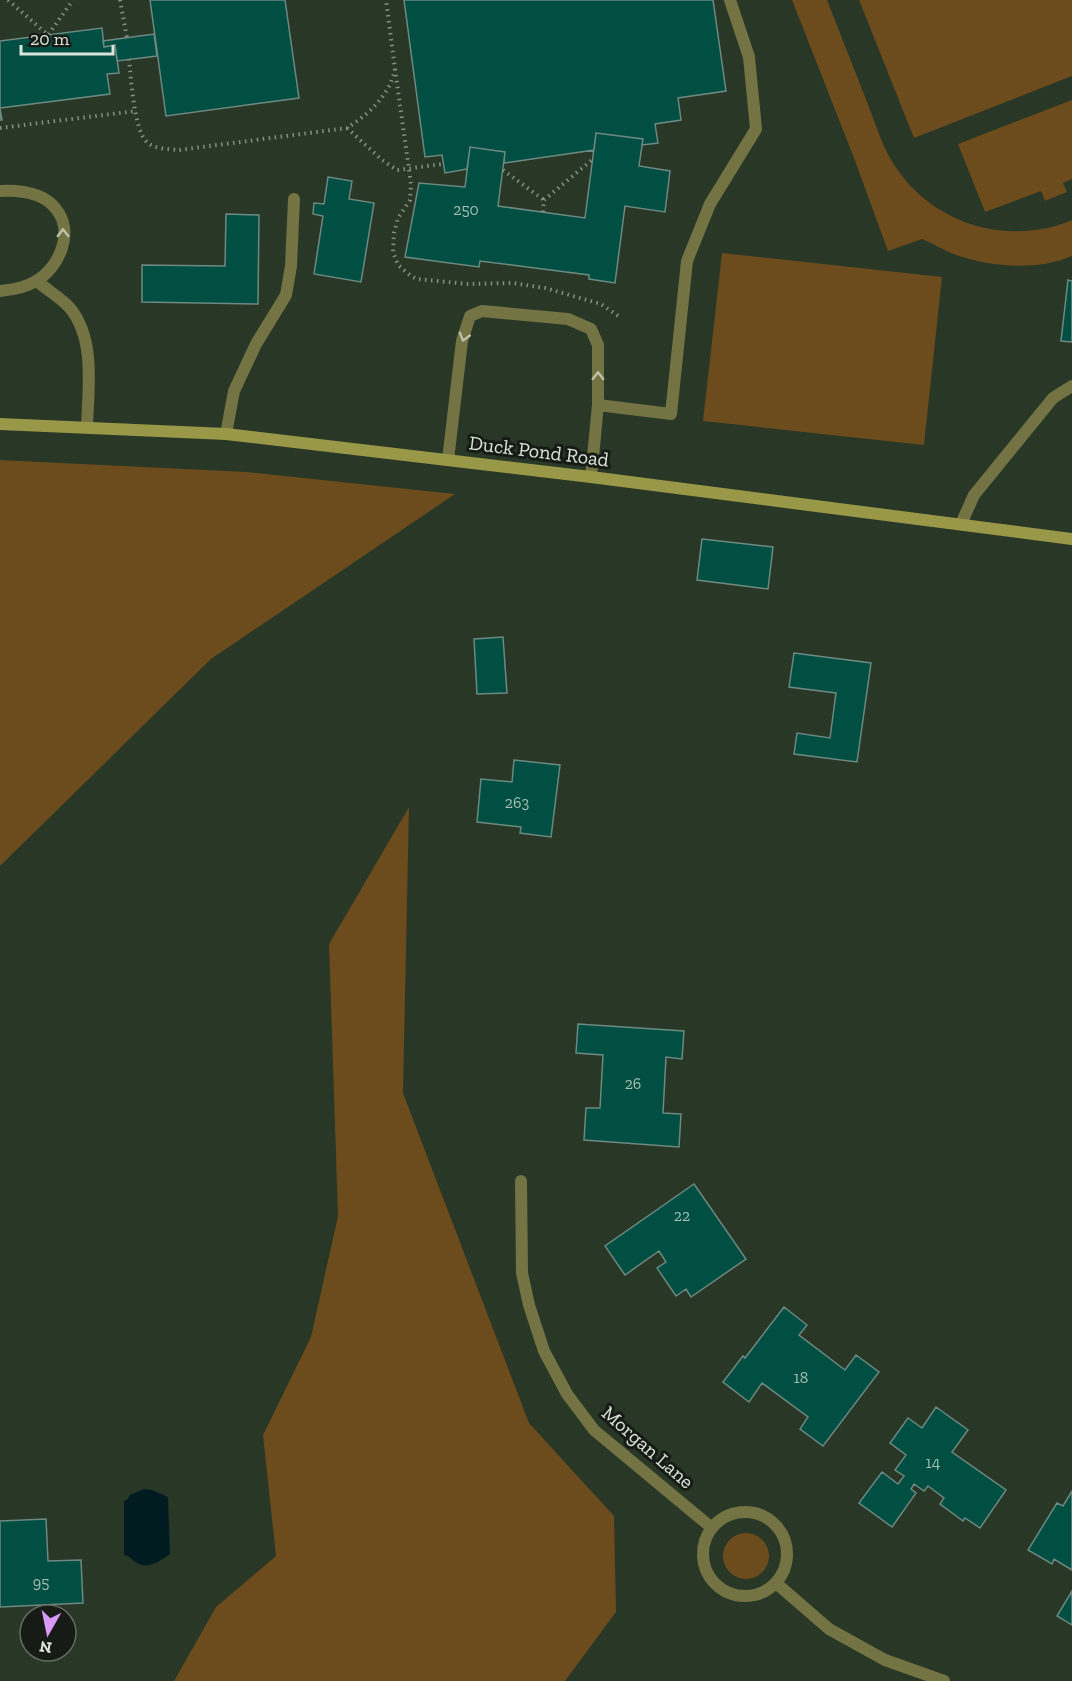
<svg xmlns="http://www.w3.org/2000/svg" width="1072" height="1681" font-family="'Zilla Slab',serif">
  <rect width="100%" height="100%" fill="#283726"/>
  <!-- green -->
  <path fill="#6c4b1d" d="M792,0h35c14,36 28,71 42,107 8,21 15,44 28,62 39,57 113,77 175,51v36c-35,15 -81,11 -116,-1 -11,-4 -22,-11 -34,-16l-34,12 -34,-93z
    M859,0h213v76l-158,62z
    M1072,100v79l-9,4 4,9 -22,9 -4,-10 -56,21 -27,-68z
    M722,253l220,24 -18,168 -221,-24z
    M0,460l247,12 208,22 -244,165 -211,207z
    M409,807l-6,286 126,330 85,93 2,96 -51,69h-391l42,-74 60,-51 -13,-121 48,-98 27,-121 -9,-272z
    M723 1556a23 23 0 1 1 46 0a23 23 0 1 1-46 0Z"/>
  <!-- water -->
  <path fill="#001c21" d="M144,1489l8,1 16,7 2,57c-9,6 -21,16 -33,9 -6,-3 -6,-7 -13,-8v-54l4,-2 2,-4z"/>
  <!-- building -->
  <path fill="#004f42" stroke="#6d8981" stroke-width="1.5" d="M150,0h135l14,98 -133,18z
    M404,0h309l13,91 -48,7 3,22 -26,4 3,19 -16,2 1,-6 -47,-6 -2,17 -90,13 1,-11 -35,-5 -3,22 -22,4 -3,-18 -17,2z
    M102,28l2,19 11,-2 4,28 -12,1 3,20 -110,14 2,12h-2v-79z
    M154,34l3,22 -40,5 -2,-16 -11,2 -1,-6z
    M596,133l47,6 -4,27 31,5 -5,41 -40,-6 -10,77 -26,-4v-4l-109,-14 -1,6 -74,-10 14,-74 46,4 5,-40 35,5 -7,54 87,12z
    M328,177l24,4 -3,18 25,4 -13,79 -47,-8 9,-58 -10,-2 1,-11 10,1z
    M226,214l33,1 -1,89 -116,-2v-37l83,1z
    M1068,280l4,1v61l-11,-1z
    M702,539l71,8 -5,42 -71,-9z
    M503,637l4,56 -30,1 -3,-55z
    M794,653l77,10 -14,99 -63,-8 3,-21 33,5 6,-45 -47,-6z
    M514,760l46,5 -9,72 -31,-4 1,-6 -44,-5 4,-43 31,3z
    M578,1024l106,7 -2,28 -16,-2 -3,56 18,1 -2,33 -95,-7 2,-32h14l3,-53 -27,-2z
    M694,1184l52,75 -55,38 -5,-8 -10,7 -19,-28 9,-6 -7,-11 -34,24 -20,-29z
    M784,1307l23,18 -8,10 46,35 11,-15 23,17 -56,74 -23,-17 8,-12 -46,-34 -13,19 -26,-20 20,-26 2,2z
    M936,1407l32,23 -16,22 54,38 -26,38 -15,-10 -2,3 -23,-17 4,-6 -16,-12 -4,5 -10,-7 -3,5 5,4 -24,34 -33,-24 23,-31 16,12 6,-8 -9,-6 11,-15 -16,-12 18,-25 14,10z
    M1072,1491v79l-18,-11 -2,5 -24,-14 29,-47 6,3z
    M46,1519l2,42 33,-1 2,43 -83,4v-86z
    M1072,1591v34l-15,-9z"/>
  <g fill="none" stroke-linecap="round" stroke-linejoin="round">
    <!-- path -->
    <path stroke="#869184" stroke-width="4" stroke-dasharray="1.5 4.5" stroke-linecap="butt" d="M8,0l40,35 25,-35
      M120,0l7,38
      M129,59c2,18 5,72 18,83 7,7 22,7 32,8l168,-22c22,-14 43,-33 48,-59l-9,-69
      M395,69l16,115 -1,16 -12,18 -4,15 -1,19 5,13 13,11 6,3 51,5 45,-1 32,5 56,16 20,14
      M0,128l136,-17
      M347,128l35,32 15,10 46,-6
      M503,170l41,30
      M543,212l1,-12 49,-41"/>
    <!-- lane -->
    <path stroke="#747343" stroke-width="12" d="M0,191c19,-1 43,1 56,18 19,23 3,59 -20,72 -11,7 -24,9 -36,10
      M37,281c10,9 24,17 33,27 26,32 18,81 17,119
      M598,405l73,9 16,-153 23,-57 46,-75 -7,-72 -19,-57
      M226,434l8,-43 22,-47 30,-49 5,-29 3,-67
      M448,460l14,-119 8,-25 12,-5 86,8 23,10 7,16v60l-7,72
      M961,524l13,-29 79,-97 19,-12"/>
    <!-- street -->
    <path stroke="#747343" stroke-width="12" d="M521,1181l1,92 7,32 15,46 23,43 27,36 118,98
      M703 1554a42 42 0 1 1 84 0a42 42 0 1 1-84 0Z
      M776,1583l53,46 56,31 59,21"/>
    <!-- secondary -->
    <path stroke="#999748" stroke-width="12" d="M0,424l226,10 365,43 481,62"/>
  </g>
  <!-- one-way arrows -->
  <defs><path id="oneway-chevron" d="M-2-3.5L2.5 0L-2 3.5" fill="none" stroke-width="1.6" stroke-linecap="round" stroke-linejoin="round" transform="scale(1.5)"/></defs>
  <g stroke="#bcc2ac">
    <use href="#oneway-chevron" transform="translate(63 233) rotate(-91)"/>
    <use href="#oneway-chevron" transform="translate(464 337) rotate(106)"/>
    <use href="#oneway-chevron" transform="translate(598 376) rotate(-89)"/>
  </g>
  <g text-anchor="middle" stroke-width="6" stroke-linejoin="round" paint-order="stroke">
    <!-- number labels -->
    <g font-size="16" fill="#a4bfb3">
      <text x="466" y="215">250</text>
      <text x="517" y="808">263</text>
      <text x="633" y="1089">26</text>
      <text x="682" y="1221">22</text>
      <text x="801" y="1383">18</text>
      <text x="933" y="1468">14</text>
      <text x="41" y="1588">95</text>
    </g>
    <!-- street labels -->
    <g font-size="20" fill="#dbe4d9" stroke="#161c15">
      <text transform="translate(539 451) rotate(7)" y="7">Duck Pond Road</text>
      <text transform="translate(648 1447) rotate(41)" y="7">Morgan Lane</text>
    </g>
  </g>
  <!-- north arrow -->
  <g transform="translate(48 1633) rotate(189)"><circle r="28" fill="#161c15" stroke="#656c63" stroke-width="1.5"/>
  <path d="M0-4.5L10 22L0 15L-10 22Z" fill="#d99af7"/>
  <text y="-9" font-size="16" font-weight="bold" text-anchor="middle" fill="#dbe4d9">N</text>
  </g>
  <!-- scale -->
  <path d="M21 45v9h92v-9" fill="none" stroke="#dbe4d9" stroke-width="3"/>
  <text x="30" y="45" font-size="18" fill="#dbe4d9" stroke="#161c15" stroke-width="4.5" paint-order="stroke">20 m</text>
</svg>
